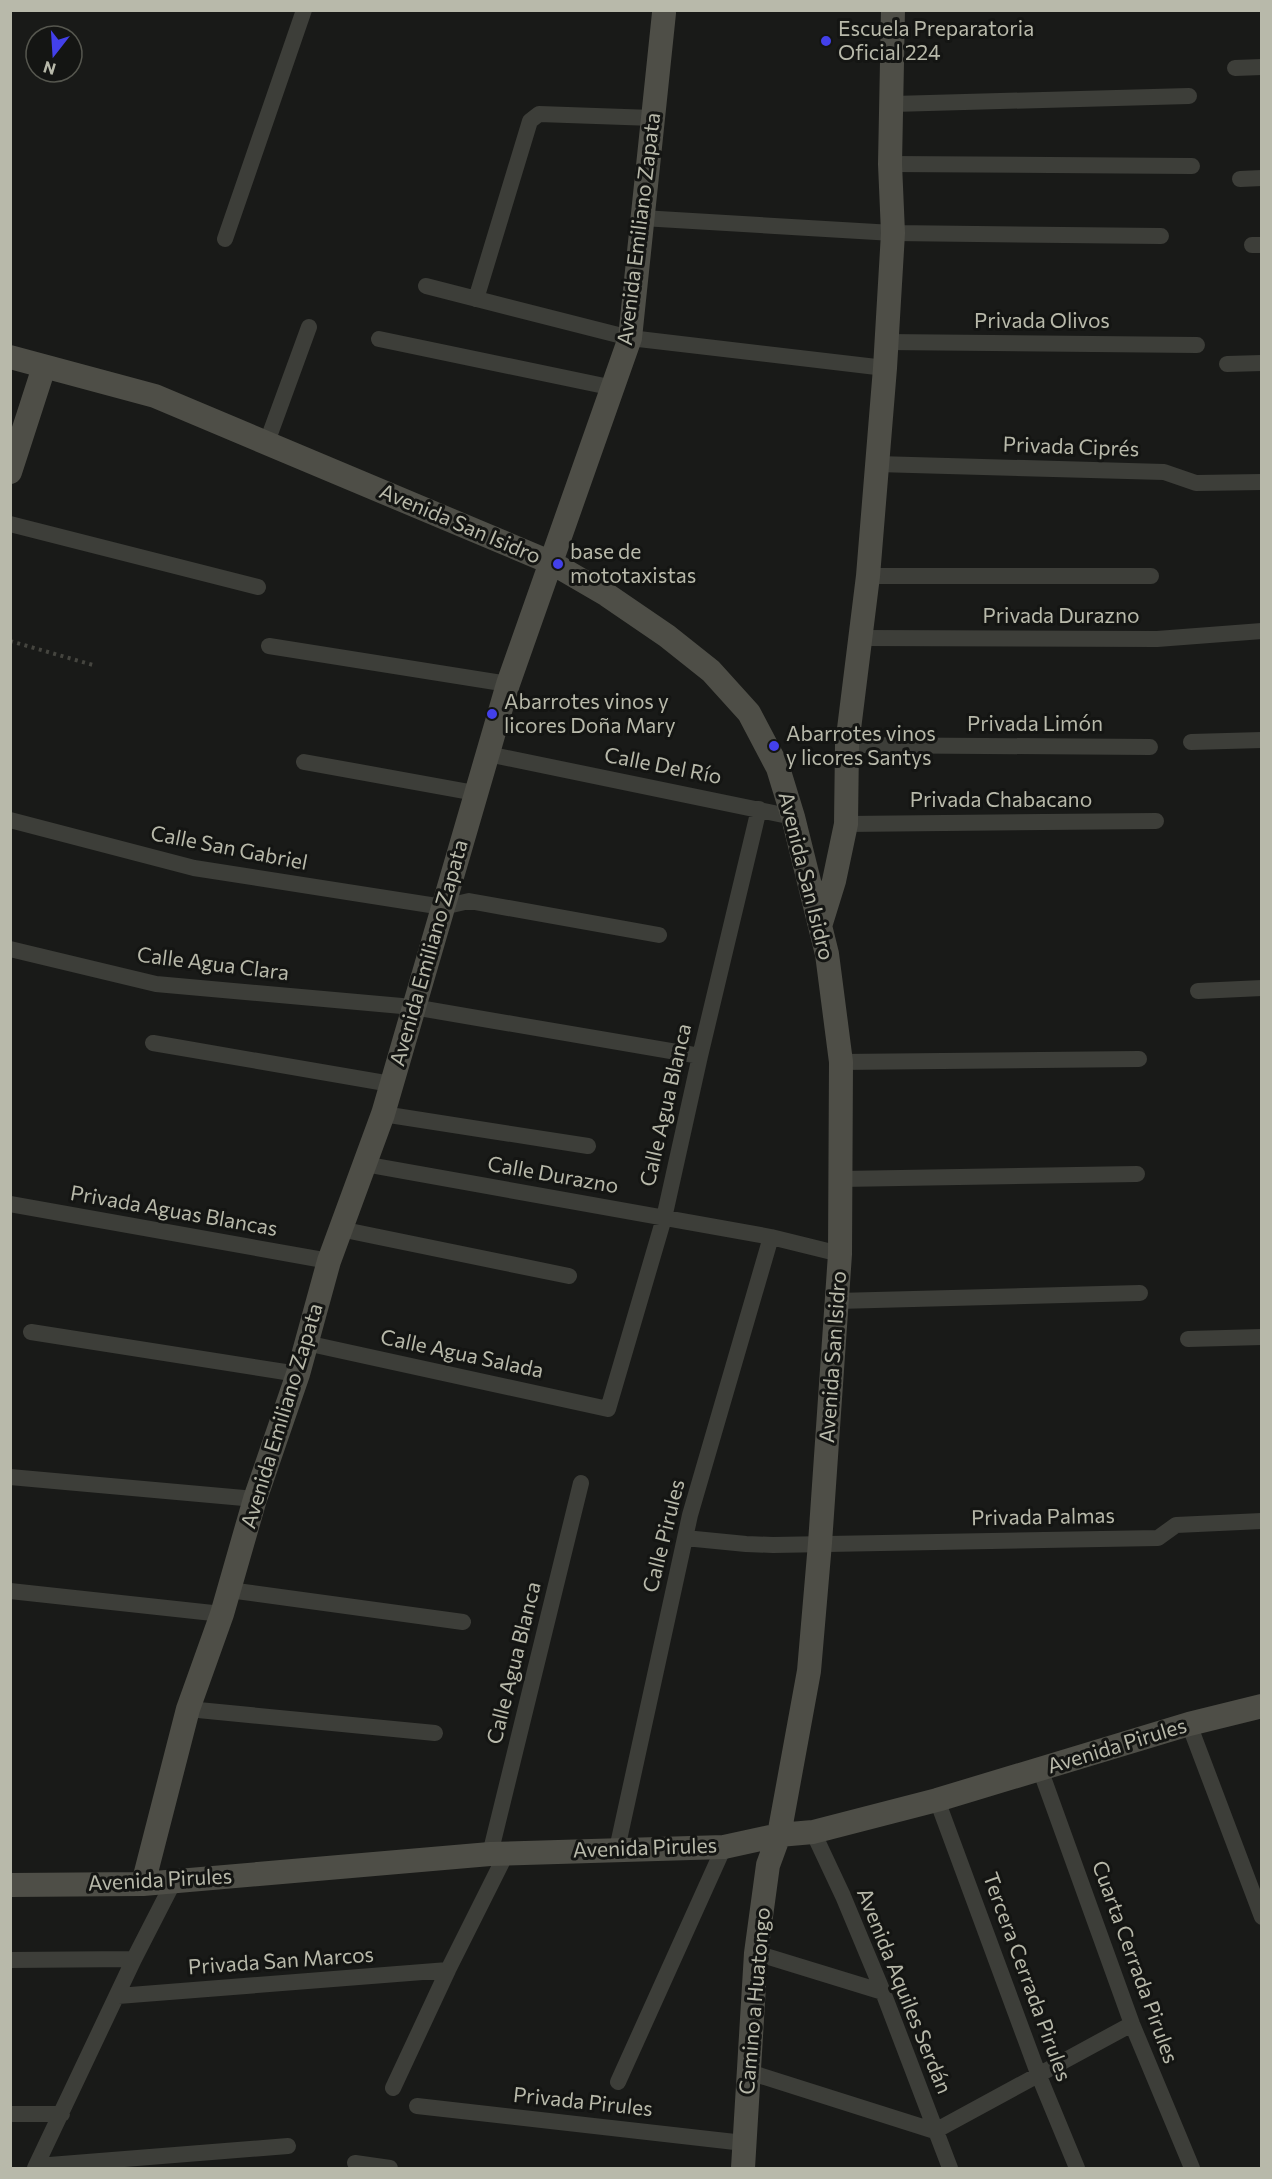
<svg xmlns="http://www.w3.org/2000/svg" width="1272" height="2179" font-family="Commissioner,sans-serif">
  <rect width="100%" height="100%" fill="#191a18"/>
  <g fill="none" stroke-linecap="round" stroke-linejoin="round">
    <!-- path -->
    <path stroke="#45453f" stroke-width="4" stroke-dasharray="3 4.5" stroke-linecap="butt" d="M10,641l83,24"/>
    <!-- street -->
    <path stroke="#3d3e39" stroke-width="16" d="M1235,68l27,-1
      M893,104l296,-8
      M890,164l302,2
      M1240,179l22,-1
      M642,218l251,15 268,3
      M225,239l79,-229
      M1252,245h10
      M426,286l204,52 255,30
      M476,299l54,-178 9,-7 114,4
      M379,339l235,49
      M886,342l311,3
      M1227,364l35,-1
      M267,442l42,-115
      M877,464l287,8 32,11 66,-1
      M10,524l248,63
      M868,576h283
      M861,638l296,1 105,-8
      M269,646l239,38
      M1191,742l71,-2
      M847,745l303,2
      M488,754l305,63
      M304,762l171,31
      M10,820l184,48 249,39 26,-6 190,34
      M846,824l310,-3
      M10,949l146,35 257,23 287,49
      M1198,991l64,-3
      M153,1043l238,41
      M841,1062l298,-3
      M383,1114l205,32
      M364,1164l407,73 69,17
      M841,1179l296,-5
      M10,1204l319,57
      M340,1229l229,47
      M837,1301l303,-8
      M31,1332l267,42
      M1188,1339l74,-2
      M306,1343l302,66 56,-191 36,-162 59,-247
      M10,1477l245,22
      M685,1538l61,6 27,1 385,-7 18,-13 86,-4
      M229,1590l234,32
      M10,1591l212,23
      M188,1709l247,24
      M1189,1724l73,193
      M1040,1769l92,255 60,144
      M937,1800l102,276 38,92
      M813,1832l30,64 40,96 67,176
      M617,1849l73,-334 81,-278
      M490,1854l91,-371
      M756,1953l127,39
      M10,1960l124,-1
      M118,1996l330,-26
      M749,2072l186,59
      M618,2082l106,-235
      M393,2088l55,-118 58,-116
      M417,2106l327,37
      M10,2114h52
      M935,2131l197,-107
      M355,2163l35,5
      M37,2166l251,-20
      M35,2168l99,-209 40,-78"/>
    <!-- secondary -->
    <path stroke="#4e4e47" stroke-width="24" d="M10,357l145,39 397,167 55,32 60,41 44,35 38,42 29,55 15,49 34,137 14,108 -1,192 -20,289 -11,128 -30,164 -11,30 -12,88 -13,215
      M10,472l34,-105
      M821,923l13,-42 12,-57 1,-79 21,-169 17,-208 8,-135 -3,-69 3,-154
      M143,1884l45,-175 34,-95 33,-115 43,-125 31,-113 54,-147 125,-430 122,-346 34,-325
      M10,1885l133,-1 347,-30 234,-7 55,-12 34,-3 124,-32 252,-76 73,-18"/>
  </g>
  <!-- markers -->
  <g fill="#4340ea" stroke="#141513" stroke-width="2">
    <circle cx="826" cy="41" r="6"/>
    <circle cx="558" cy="564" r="6"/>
    <circle cx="492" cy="714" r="6"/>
    <circle cx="774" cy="746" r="6"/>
  </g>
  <g text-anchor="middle" stroke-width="6" stroke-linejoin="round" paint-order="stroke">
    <!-- poi labels -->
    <g font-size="21" fill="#b8b9aa" stroke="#141513" text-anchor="start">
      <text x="838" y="36">Escuela Preparatoria<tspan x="838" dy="24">Oficial 224</tspan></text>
      <text x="570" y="559">base de<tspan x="570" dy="24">mototaxistas</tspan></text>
      <text x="504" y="709">Abarrotes vinos y<tspan x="504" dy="24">licores Doña Mary</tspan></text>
      <text x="786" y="741">Abarrotes vinos<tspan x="786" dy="24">y licores Santys</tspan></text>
    </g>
    <!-- street labels -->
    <g font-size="21" fill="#b8b9aa" stroke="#141513">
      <text transform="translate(639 229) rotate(-83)" y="7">Avenida Emiliano Zapata</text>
      <text x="1042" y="328">Privada Olivos</text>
      <text transform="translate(1071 447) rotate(2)" y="7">Privada Ciprés</text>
      <text transform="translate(460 524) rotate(23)" y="7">Avenida San Isidro</text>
      <text x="1061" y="623">Privada Durazno</text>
      <text x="1035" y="731">Privada Limón</text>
      <text transform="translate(663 766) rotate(11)" y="7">Calle Del Río</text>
      <text x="1001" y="807">Privada Chabacano</text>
      <text transform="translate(229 848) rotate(11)" y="7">Calle San Gabriel</text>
      <text transform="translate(806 876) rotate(76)" y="7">Avenida San Isidro</text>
      <text transform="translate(429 953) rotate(-74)" y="7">Avenida Emiliano Zapata</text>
      <text transform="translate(213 964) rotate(7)" y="7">Calle Agua Clara</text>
      <text transform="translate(666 1105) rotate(-77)" y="7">Calle Agua Blanca</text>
      <text transform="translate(553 1175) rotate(10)" y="7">Calle Durazno</text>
      <text transform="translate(174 1211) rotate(10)" y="7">Privada Aguas Blancas</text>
      <text transform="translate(462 1354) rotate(12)" y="7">Calle Agua Salada</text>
      <text transform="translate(833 1357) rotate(-86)" y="7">Avenida San Isidro</text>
      <text transform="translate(282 1416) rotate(-73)" y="7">Avenida Emiliano Zapata</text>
      <text transform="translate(1043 1517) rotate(-1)" y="7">Privada Palmas</text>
      <text transform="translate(664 1536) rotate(-76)" y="7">Calle Pirules</text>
      <text transform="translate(514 1663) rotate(-76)" y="7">Calle Agua Blanca</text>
      <text transform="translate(1117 1746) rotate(-17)" y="7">Avenida Pirules</text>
      <text transform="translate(645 1848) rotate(-2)" y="7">Avenida Pirules</text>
      <text transform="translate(160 1880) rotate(-3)" y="7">Avenida Pirules</text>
      <text transform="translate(281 1961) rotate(-4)" y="7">Privada San Marcos</text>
      <text transform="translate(1135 1962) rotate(70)" y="7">Cuarta Cerrada Pirules</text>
      <text transform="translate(1027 1977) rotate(70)" y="7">Tercera Cerrada Pirules</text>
      <text transform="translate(904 1991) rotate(68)" y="7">Avenida Aquiles Serdán</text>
      <text transform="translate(755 2001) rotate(-85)" y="7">Camino a Huatongo</text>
      <text transform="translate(583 2102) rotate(6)" y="7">Privada Pirules</text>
    </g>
  </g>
  <!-- border -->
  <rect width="1272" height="2179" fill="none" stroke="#b8b9aa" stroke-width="24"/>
  <!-- north arrow -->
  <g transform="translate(54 54) rotate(197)"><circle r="28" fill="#141513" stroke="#56574f" stroke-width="1.5"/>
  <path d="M0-4.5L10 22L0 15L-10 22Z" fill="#4340ea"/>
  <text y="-9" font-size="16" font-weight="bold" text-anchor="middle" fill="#b8b9aa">N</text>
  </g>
</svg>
